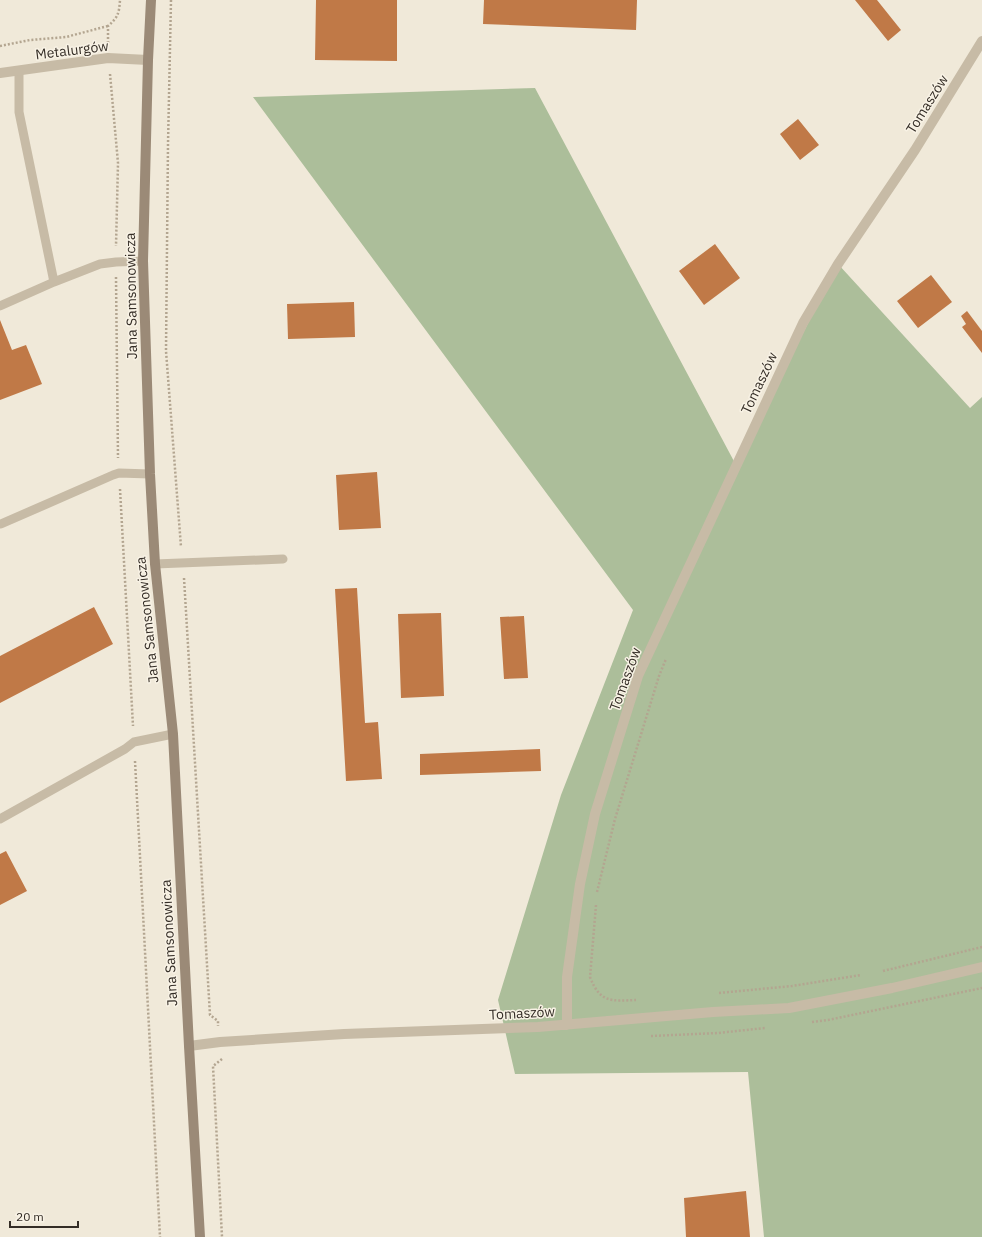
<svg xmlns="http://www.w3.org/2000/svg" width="982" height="1237" font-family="'IBM Plex Sans',sans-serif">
  <rect width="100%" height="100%" fill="#f0e9d9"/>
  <!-- green -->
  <path fill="#acbe9a" d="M535,88l201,377 102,-201 132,144 12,-11v840h-218l-16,-165 -233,2 -17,-74 63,-205 72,-185 -380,-513z"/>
  <!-- building -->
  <path fill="#c07947" d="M316,0h81v61l-82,-1z
    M484,0h153l-1,30 -153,-6z
    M855,0h22l24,30 -13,11z
    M798,119l21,26 -19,15 -20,-26z
    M715,244l25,34 -36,27 -25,-34z
    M931,275l21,27 -34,26 -21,-27z
    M354,302l1,35 -67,2 -1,-35z
    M967,311l15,20v22l-20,-26 4,-3 -5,-8z
    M0,320l12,30 14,-5 16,39 -42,16z
    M377,472l4,56 -42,2 -3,-55z
    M357,588l8,135 13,-1 4,57 -36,2 -11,-192z
    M94,607l19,37 -113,59v-47z
    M441,613l3,83 -43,2 -3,-84z
    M524,616l4,62 -24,1 -4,-62z
    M540,749l1,22 -121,4v-21z
    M6,851l21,40 -27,14v-51z
    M746,1191l4,46h-64l-2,-39z"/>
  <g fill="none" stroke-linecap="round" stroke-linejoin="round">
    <!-- path -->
    <path stroke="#b3a590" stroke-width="2.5" stroke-dasharray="2 2" stroke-linecap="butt" d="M171,0l-3,144 -2,207 15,196
      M108,43v-17c10,-9 11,-12 12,-26
      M0,46l30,-6 36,-3 42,-11
      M110,74l8,89 -2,83
      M116,277l2,181
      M120,489l13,237
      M184,578l26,437 8,6v5
      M135,761l25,476
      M597,892l18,-73 44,-143 7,-17
      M596,905l-6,72c10,26 21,24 46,23
      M883,971l99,-24
      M719,993l73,-7 69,-11
      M812,1022l16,-2 154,-32
      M651,1036l67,-3 47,-5
      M222,1059l-9,7 9,171"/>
    <!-- service -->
    <path stroke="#c7bba6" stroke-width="9" d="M19,71v41l35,170
      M0,306l54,-24 46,-18 16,-2 27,-1
      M1,524l112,-49 6,-2 31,1
      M155,564l128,-5
      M0,819l125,-70 9,-7 39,-8"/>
    <!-- minor -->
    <path stroke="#c7bba6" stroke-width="10" d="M0,73l108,-15 40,2
      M567,1025v-48l13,-93 15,-70 43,-138 165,-353 35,-59 77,-114 67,-109
      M189,1046l31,-4 124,-8 194,-7 175,-15 76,-4 103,-20 90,-21"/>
    <!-- secondary -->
    <path stroke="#9b8a77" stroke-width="10" d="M151,0l-3,60 -5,201 7,213 5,90 18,170 16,312 11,191"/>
  </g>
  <g text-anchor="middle" stroke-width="3" stroke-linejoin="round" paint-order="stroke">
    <!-- street labels -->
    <g font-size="14" fill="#342d26" stroke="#f8f2e5">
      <text transform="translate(72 50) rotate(-7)" y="5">Metalurgów</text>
      <text transform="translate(927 104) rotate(-58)" y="5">Tomaszów</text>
      <text transform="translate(131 296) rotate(-91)" y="5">Jana Samsonowicza</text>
      <text transform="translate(759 383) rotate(-65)" y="5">Tomaszów</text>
      <text transform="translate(147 620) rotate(-96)" y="5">Jana Samsonowicza</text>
      <text transform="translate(625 679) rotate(-70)" y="5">Tomaszów</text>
      <text transform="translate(169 943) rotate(-93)" y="5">Jana Samsonowicza</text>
      <text transform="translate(522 1013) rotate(-3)" y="5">Tomaszów</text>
    </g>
  </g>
  <!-- scale -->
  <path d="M10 1221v6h68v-6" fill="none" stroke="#342d26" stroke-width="2"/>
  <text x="16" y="1221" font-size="12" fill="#342d26" stroke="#f8f2e5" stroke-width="3" paint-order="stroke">20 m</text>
</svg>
